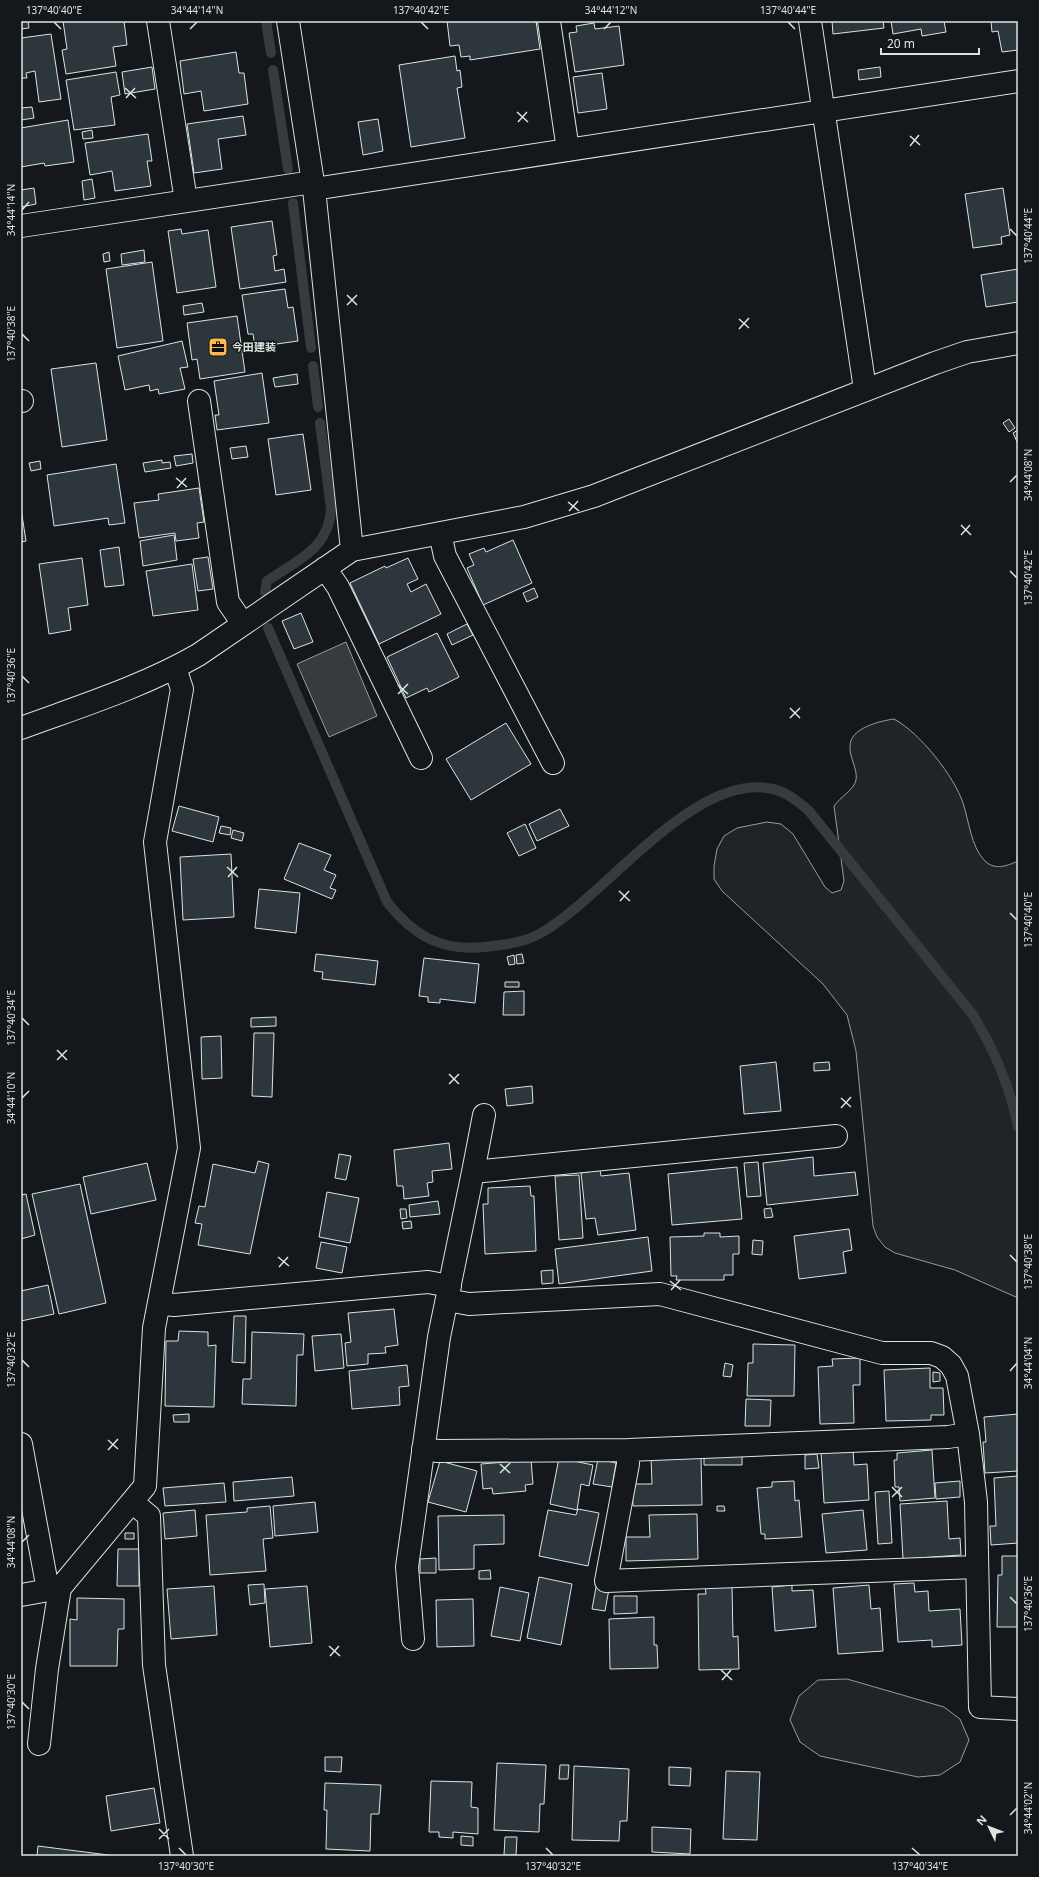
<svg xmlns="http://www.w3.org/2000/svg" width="1039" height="1877" font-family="'Noto Sans','Noto Sans JP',sans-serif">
  <rect width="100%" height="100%" fill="#14181c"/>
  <!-- green -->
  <path fill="#202428" stroke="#939e99" d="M894,719c26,14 60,57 69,84 6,18 8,43 21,57 10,11 23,6 34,1v437l-63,-28 -60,-17 -10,-6 -8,-10 -4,-11 -17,-175 -9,-36 -24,-31 -101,-93 -8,-12v-13l3,-17 7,-13 13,-8 30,-6 14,2 12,10 32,53 7,6 9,-3 3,-9 -10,-75c6,-9 20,-16 22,-26 2,-11 -7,-23 -6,-34 0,-18 30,-25 44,-27z
    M847,1679l97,28 16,12 9,21 -9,22 -20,13 -22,2 -98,-21 -20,-14 -10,-22 9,-24 19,-16z"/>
  <!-- water -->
  <path fill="#363b3e" stroke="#939e99" d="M346,642l31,74 -48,21 -32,-73z"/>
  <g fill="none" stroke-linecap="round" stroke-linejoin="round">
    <!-- stream -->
    <path stroke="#363b3e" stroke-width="10" d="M266,21l5,32
      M273,70l15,99
      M293,203l18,145
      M313,366l5,41
      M265,592l2,-11c29,-20 62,-32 64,-72l-11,-86
      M268,628l119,274c25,32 54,50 96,45 20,-2 41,-4 58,-14 65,-37 153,-162 232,-144 14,3 26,13 36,22l164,204c22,36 37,71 45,112"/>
  </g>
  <!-- building -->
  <path fill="#2c363c" stroke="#d8e6dc" d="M28,21l1,7 -8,1v-7z
    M63,21h61l3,24 -14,2 3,19 -50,8 -4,-24 5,-1z
    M447,21h89l4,28 -70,11v-4l-9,1 -2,-12 -9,1z
    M832,21h51l1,7 -51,6z
    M891,21h53l2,11 -24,4 -1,-7 -28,5z
    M991,21h27v29l-16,2 -4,-21 -6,1z
    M594,23l1,6 24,-3 5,39 -49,7 -6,-39 8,-1 -1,-6z
    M51,34l10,65 -22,3 -4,-31 -9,2 1,5h-6v-40z
    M236,52l3,21h5l4,31 -44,7 -3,-20 -17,3 -4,-33z
    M455,56l2,15 3,-1 2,17 -5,1 8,50 -54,9 -12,-82z
    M152,67l3,22 -30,5 -3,-22z
    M880,67l1,10 -22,3 -1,-10z
    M116,72l4,23 -9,2 4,28 -41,5 -8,-50z
    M602,73l5,36 -29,4 -5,-36z
    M32,107l2,11 -13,2v-12z
    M243,116l3,19 -28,4 4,30 -28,4 -7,-49z
    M378,119l5,32 -20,4 -5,-33z
    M68,120l6,42 -29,4 -1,-3 -23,4v-39z
    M92,130l1,8 -10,1 -1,-7z
    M148,134l4,27h-5l4,25 -36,5 -3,-20 -22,4 -5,-32z
    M92,179l3,19 -11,2 -2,-19z
    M34,188l2,16 -15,3v-17z
    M1003,188l7,47 -9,2 1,7 -29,4 -8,-54z
    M272,221l5,34 -4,1 2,15 9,-2 2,13 -46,7 -9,-62z
    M181,229l1,5 26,-4 8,57 -39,6 -9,-62z
    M144,250l1,12 -23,3 -1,-11z
    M109,252l1,9 -6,1 -1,-8z
    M152,262l11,79 -46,7 -11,-79z
    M1018,269v33l-32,5 -5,-32z
    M285,289l3,19 5,-1 5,34 -43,6 -2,-13h-5l-6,-39z
    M202,303l2,9 -20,3 -1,-9z
    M237,316l8,56 -45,7 -3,-20 -5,1 -5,-37z
    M182,341l6,26 -8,1 5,21 -26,5 -1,-5 -8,2 -1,-6 -24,5 -7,-34z
    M96,363l11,77 -45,7 -11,-78z
    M262,373l7,50 -52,7 -2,-15h4l-5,-34z
    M297,374l1,10 -23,3 -2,-9z
    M1009,419l6,9 -6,4 -6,-9z
    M1018,430v14l-5,-11z
    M303,434l8,56 -35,5 -8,-56z
    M246,446l2,11 -16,2 -2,-11z
    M192,454l1,9 -17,3 -2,-10z
    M162,460v3l8,-1 1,6 -26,4 -2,-9z
    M40,461l1,8 -10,2 -2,-8z
    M116,464l9,59 -16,2 -1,-7 -54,8 -7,-51z
    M199,488l5,34 -7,1 2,15 -23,3 -1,-8 -36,5 -5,-35 25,-3 -1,-6z
    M21,509l5,32 -5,1z
    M174,535l3,25 -34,6 -3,-25z
    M513,540l19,43 -49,22 -16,-37 7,-3 -5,-11 15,-6 2,4z
    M119,547l5,38 -19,2 -5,-37z
    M208,557l5,32 -15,2 -5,-32z
    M82,558l6,47 -20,3 3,22 -22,4 -10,-70z
    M408,558l10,21 -11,5 4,8 15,-8 15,30 -62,30 -29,-61 35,-17 1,2z
    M192,564l6,46 -45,6 -7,-45z
    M534,588l4,9 -11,5 -4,-9z
    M301,613l12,29 -19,7 -12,-28z
    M467,624l6,11 -21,10 -5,-11z
    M437,633l22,44 -30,15 -2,-4 -21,10 -19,-41z
    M506,723l25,41 -60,36 -25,-41z
    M179,806l40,11 -6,25 -41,-11z
    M560,809l9,17 -32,15 -8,-17z
    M525,824l11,24 -17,8 -12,-23z
    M221,826l10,2 -1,7 -11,-2z
    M233,830l11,3 -2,8 -11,-3z
    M299,843l32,12 -7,15 12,5 -6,13 6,2 -4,9 -48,-20z
    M231,854l3,63 -51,3 -3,-63z
    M259,889l41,4 -4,40 -41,-5z
    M316,954l62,7 -3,24 -53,-6 1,-7 -9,-1z
    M522,954l2,9 -7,1 -1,-9z
    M514,955l1,9 -6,1 -2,-8z
    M424,958l55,6 -4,39 -35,-4v4l-12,-1v-5l-9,-1z
    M505,982h14v5h-14z
    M524,991v24h-21l1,-23z
    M276,1017v9l-25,1v-9z
    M254,1033h20l-2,64 -20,-1z
    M221,1036l1,42 -20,1 -1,-42z
    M776,1062l5,49 -37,3 -4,-48z
    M829,1062l1,8 -16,1v-8z
    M532,1086l1,17 -26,3 -2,-17z
    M449,1143l3,26 -20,2 1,11 -6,1 2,13 -25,3 -1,-13h-6l-3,-36z
    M339,1154l12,2 -5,24 -11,-2z
    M813,1157l1,19 41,-4 3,23 -91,10 -4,-42z
    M258,1161l11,3 -19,90 -52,-9 4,-21 -7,-1 4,-17 6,1 8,-43 42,9z
    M758,1162l3,34 -14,1 -3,-34z
    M147,1163l9,37 -65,14 -8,-37z
    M737,1167l5,52 -70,6 -4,-51z
    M600,1170l1,6 28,-3 7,57 -38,5 -3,-17 -9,1 -5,-46z
    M579,1175l4,63 -24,2 -4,-64z
    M80,1184l26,119 -47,11 -27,-120z
    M530,1186l1,10h3l2,55 -51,3 -2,-50h5v-16z
    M327,1192l32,6 -9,45 -31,-6z
    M26,1194l9,41 -14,4v-44z
    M438,1201l2,13 -30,3 -1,-12z
    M771,1208l2,9 -8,1 -1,-9z
    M400,1209h6l1,9 -6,1z
    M411,1221l1,7 -9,1 -1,-7z
    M849,1229l3,21 -9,2 3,21 -47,6 -5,-43z
    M704,1233h16v4l19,-1v18h-6v21h-9v5h-48l1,-4h-6l-1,-39 34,-1z
    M648,1237l4,34 -93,13 -4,-35z
    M753,1240l10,1 -1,14 -10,-1z
    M321,1242l26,5 -5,26 -26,-5z
    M553,1270v13l-11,1 -1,-13z
    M48,1285l6,29 -33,7v-30z
    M394,1309l4,36 -13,2 1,6 -18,1v10l-21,2 -2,-23 6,-1 -3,-29z
    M234,1316h12l-1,47 -13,-1z
    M179,1331l29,1v14l8,-1 -2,62 -49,-1 1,-65h12z
    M252,1332l52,2 -1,21h-6l-1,51 -54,-2 1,-25h8z
    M341,1334l3,34 -29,3 -3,-35z
    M753,1344l42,1 -1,51h-47l1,-33h5z
    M860,1358v27h-7l1,38 -34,1 -2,-57 15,-1 -1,-7z
    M725,1363l8,2 -2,12 -8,-1z
    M407,1365l2,21 -10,1 1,18 -48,4 -3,-38z
    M930,1368v20h13l1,27h-13v5l-45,1 -2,-51z
    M933,1372l7,1v8l-7,1z
    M746,1399l25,1 -1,26h-25z
    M189,1414v8h-15l-1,-7z
    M1018,1414v57l-33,2 -2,-31h3l-2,-25z
    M853,1450l1,15 13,-1 2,36 -45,3 -3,-51z
    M932,1450l3,48 -35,3 -1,-14h-4l-1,-27h3v-7z
    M817,1454l2,14 -14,1v-14z
    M742,1456v9h-38v-8z
    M651,1457h50l1,48 -69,1 -1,-22h20z
    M559,1458l34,7 -4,21 -8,-2 -4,26 -27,-6z
    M598,1459l18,4 -4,24 -19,-3z
    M531,1460l2,24 -8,1 1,6 -33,3 -1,-6 -9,1 -2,-25z
    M440,1461l37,10 -11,41 -38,-10z
    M1018,1476v67l-27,2 -1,-19h6l-2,-48z
    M292,1477l2,19 -60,5 -1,-19z
    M794,1481l1,20 4,-1 3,37 -37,2v-5h-4l-4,-46 15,-1v-5z
    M960,1481v16l-24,2 -1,-16z
    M224,1483l2,19 -61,4 -2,-18z
    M889,1491l3,52 -14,1 -3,-52z
    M947,1501l2,38 11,-1 1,17 -58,4 -3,-55z
    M315,1502l3,30 -43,4 -2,-30z
    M270,1506l3,32 -10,1 3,32 -56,4 -4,-60 41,-3v-4z
    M717,1506h7l1,5h-8z
    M578,1509l21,4 -11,53 -49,-10 9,-46 28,5z
    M195,1510l2,26 -32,3 -2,-26z
    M863,1510l4,40 -41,3 -4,-39z
    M697,1514l1,45 -72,2v-24h24l-1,-22z
    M504,1515v29l-30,1v24l-35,1 -1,-54z
    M125,1533h9v6h-9z
    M118,1549h21v37h-22z
    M1002,1556h16v71h-21l1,-52h4z
    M436,1558v15h-16v-14z
    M490,1570l1,9h-12v-8z
    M539,1577l33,7 -11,61 -34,-7z
    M914,1583l1,9 13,-1 1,20 31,-2 2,36 -30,2v-7l-34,2 -4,-58z
    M264,1584l1,19 -15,2 -2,-20z
    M792,1585v6l21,-1 3,37 -41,4 -3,-44z
    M869,1585l2,24 9,-1 3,43 -45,3 -5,-66z
    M214,1586l3,49 -46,4 -4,-50z
    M307,1586l5,57 -42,4 -5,-58z
    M705,1586h27l1,51 5,-1 1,33 -40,1 -1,-76h8z
    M500,1587l29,6 -9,48 -29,-5z
    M596,1587l13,2 -4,22 -13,-2z
    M614,1596h23v17l-23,1z
    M77,1598l47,1v30h-6l-1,37h-47v-47l7,1z
    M473,1599l1,47 -37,1 -1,-47z
    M654,1617v28h3l1,23 -48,1 -1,-50z
    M325,1757h17l-1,15 -16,-1z
    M497,1763l49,2 -2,39h-4l-1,28 -45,-2z
    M560,1765h9l-1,14h-9z
    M574,1766l55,3 -2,52h-7l-1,20 -47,-1z
    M669,1767l22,1 -1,18 -21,-1z
    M726,1771l34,1 -3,68 -34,-1z
    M431,1781l41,1 -1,25 7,1v26l-25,-2v6l-14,-1v-5h-10z
    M325,1783l56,2 -2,29h-8l-1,37 -44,-2 1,-39h-3z
    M154,1788l6,35 -49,8 -5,-35z
    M652,1827l39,2 -1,25 -38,-2z
    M461,1836l12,1v9l-12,-1z
    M505,1837h12l-1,18h-12z
    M38,1846l78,10h-79z"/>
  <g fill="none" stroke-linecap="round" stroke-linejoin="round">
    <!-- minor casing -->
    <g stroke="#d8e6dc" stroke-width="24">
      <path id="minor" d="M158,21l28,180
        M288,21l26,168 38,361
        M549,21l19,129
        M810,21l55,368
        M314,189l704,-108
        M21,226l292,-44
        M21,401h1
        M199,401l29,201 15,22
        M440,533l5,23 108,207
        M325,568l13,19 83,171
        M21,728c60,-22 121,-41 177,-73l154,-105 172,-33 70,-21 341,-133 32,-11 51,-9
        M473,1172l11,-57
        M447,1300l22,4 191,-10 222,59h49l11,4 9,8 6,11 11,58 8,68 4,205 38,2
        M159,1303l15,2 254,-23 22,4
        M21,1444l27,146
        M423,1449l15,2 190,-1 320,-13 20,-3
        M628,1450v14l-22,117 371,-14
        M132,1502l17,14 5,149 28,191
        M21,1595l39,-7 85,-102 9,-158 35,-180 -34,-306 27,-153 -7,-21
        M413,1639l-6,-72 32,-230 34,-165 363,-36
        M39,1744l8,-75 13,-81"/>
    </g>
    <!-- minor -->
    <use href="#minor" stroke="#14181c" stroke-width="22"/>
  </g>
  <!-- ticks -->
  <path fill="none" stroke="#d8e6dc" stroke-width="1.5" d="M54,22l7,7M421,22l7,7M788,22l7,7M190,29l7,-7M604,29l7,-7M125,88l11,10M126,98l9,-10M517,112l11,10M518,122l9,-10M910,136l10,9M910,146l9,-11M22,210l7,-8M1010,229l7,7M347,295l10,10M347,305l10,-10M739,319l10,9M739,329l10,-11M22,334l7,7M176,478l11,9M1010,482l7,-7M177,488l9,-10M568,502l11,9M569,511l9,-10M961,525l10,10M961,535l9,-10M1010,571l7,7M22,676l7,7M398,685l10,9M398,694l10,-10M790,708l10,10M790,718l10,-10M227,867l11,10M228,877l9,-10M619,891l11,10M620,901l9,-10M1010,913l7,7M22,1018l7,7M57,1050l10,10M57,1060l10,-10M449,1074l10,10M449,1084l10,-10M22,1098l7,-7M841,1098l10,9M841,1108l10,-11M1010,1255l7,7M278,1257l11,9M279,1267l9,-10M670,1281l11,9M671,1290l9,-10M22,1360l7,7M1010,1371l7,-8M108,1440l10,9M108,1450l10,-11M500,1464l10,9M500,1473l10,-10M892,1487l10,10M892,1497l10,-10M22,1542l7,-7M1010,1597l7,7M329,1646l11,10M330,1656l9,-10M721,1670l11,10M722,1680l9,-10M22,1702l7,7M1010,1815l7,-7M159,1829l10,10M159,1839l10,-10M179,1848l7,7M546,1848l7,7M912,1848l8,7"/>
  <!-- icons -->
  <defs>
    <g id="office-square" transform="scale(1)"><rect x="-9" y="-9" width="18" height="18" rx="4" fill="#ffb74d" stroke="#14181c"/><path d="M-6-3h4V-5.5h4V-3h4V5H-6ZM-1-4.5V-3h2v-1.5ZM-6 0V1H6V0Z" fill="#111"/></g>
  </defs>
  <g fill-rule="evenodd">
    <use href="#office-square" x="218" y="347"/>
  </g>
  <g text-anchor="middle" stroke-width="3" stroke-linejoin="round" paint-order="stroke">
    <!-- poi labels -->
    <g font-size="11" font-weight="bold" fill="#d8e6dc" stroke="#14181c" text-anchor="start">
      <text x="232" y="351">今田建装</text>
    </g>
  </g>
  <!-- border -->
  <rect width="1039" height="1877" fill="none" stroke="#14181c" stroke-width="44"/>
  <!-- north arrow -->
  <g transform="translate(989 1827) rotate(313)" stroke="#14181c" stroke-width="3" paint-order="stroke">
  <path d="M0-3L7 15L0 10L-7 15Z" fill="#d8e6dc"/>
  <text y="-6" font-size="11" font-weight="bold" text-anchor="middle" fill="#d8e6dc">N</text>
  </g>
  <!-- scale -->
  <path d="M881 48v6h98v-6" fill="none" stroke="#d8e6dc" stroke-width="2"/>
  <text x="887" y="48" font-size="12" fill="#d8e6dc" stroke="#14181c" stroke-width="3" paint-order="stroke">20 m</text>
  <rect x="22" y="22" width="995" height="1833" fill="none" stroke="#d8e6dc" stroke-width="1.5"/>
  <g font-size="10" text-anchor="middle" fill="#d8e6dc">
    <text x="54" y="14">137°40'40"E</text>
    <text x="197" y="14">34°44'14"N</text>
    <text x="421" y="14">137°40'42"E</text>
    <text x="611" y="14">34°44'12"N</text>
    <text x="788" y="14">137°40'44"E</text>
    <text transform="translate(11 210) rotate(-90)" y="4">34°44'14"N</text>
    <text transform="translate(1028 236) rotate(-90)" y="4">137°40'44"E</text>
    <text transform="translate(11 334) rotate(-90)" y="4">137°40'38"E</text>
    <text transform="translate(1028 475) rotate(-90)" y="4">34°44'08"N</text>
    <text transform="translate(1028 578) rotate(-90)" y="4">137°40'42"E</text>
    <text transform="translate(11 676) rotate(-90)" y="4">137°40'36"E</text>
    <text transform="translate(1028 920) rotate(-90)" y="4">137°40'40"E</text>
    <text transform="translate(11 1018) rotate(-90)" y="4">137°40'34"E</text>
    <text transform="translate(11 1098) rotate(-90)" y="4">34°44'10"N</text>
    <text transform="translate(1028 1262) rotate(-90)" y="4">137°40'38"E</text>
    <text transform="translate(11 1360) rotate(-90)" y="4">137°40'32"E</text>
    <text transform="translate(1028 1363) rotate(-90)" y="4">34°44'04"N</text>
    <text transform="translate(11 1542) rotate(-90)" y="4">34°44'08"N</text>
    <text transform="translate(1028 1604) rotate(-90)" y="4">137°40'36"E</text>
    <text transform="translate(11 1702) rotate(-90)" y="4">137°40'30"E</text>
    <text transform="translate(1028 1808) rotate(-90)" y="4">34°44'02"N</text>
    <text x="186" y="1870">137°40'30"E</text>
    <text x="553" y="1870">137°40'32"E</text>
    <text x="920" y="1870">137°40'34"E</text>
  </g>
</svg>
